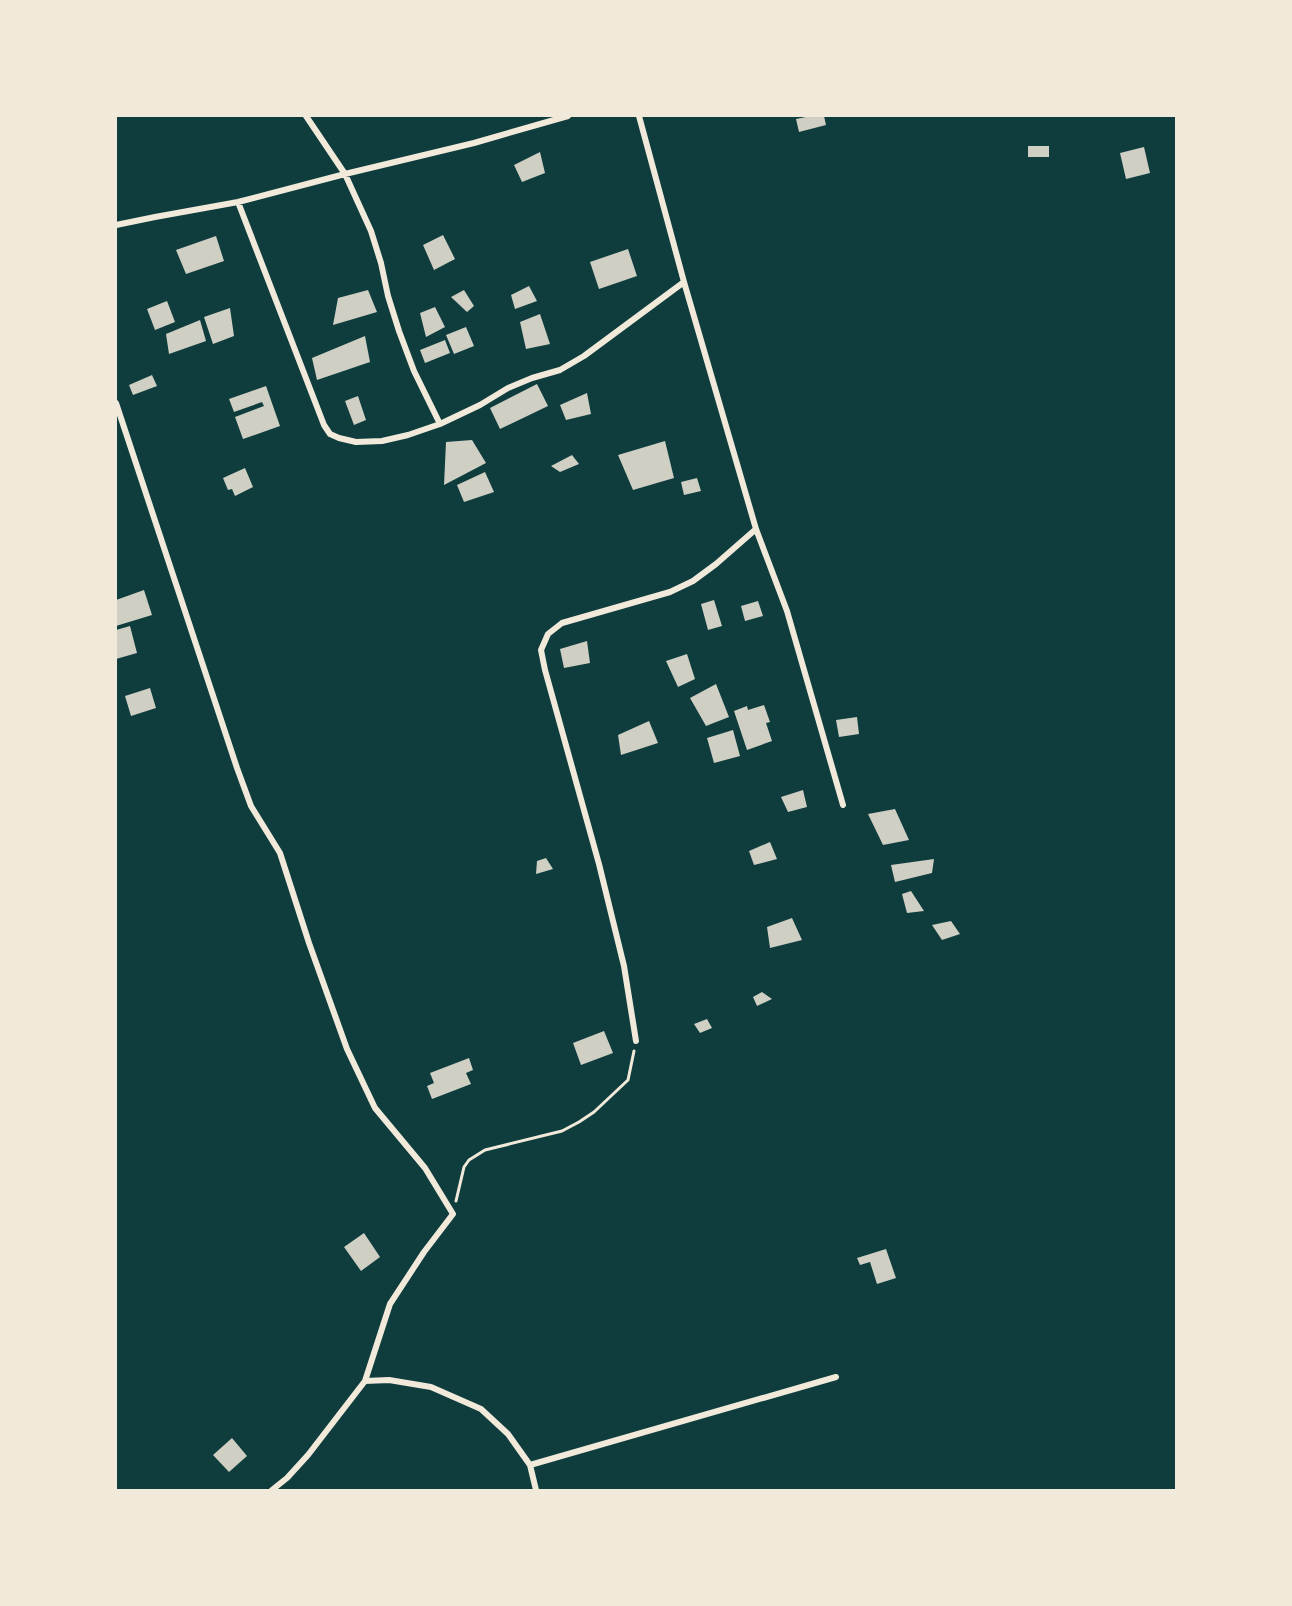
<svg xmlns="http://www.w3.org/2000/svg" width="1292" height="1606" font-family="'DejaVu Sans',sans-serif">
  <rect width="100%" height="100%" fill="#0f3d3e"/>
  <!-- building -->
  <path fill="#cfcfc3" d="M811,116h13l2,9 -27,7 -3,-13z
    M1028,146h21v11h-21z
    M1144,147l6,26 -24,6 -6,-26z
    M540,152l5,21 -23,9 -8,-17z
    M443,235l12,24 -21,11 -11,-25z
    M216,236l8,25 -38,13 -10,-24z
    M628,249l9,27 -38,13 -9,-27z
    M529,286l8,15 -22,8 -4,-14z
    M368,290l9,22 -44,13 5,-27z
    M464,290l10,16 -7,6 -16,-15z
    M167,301l8,21 -20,8 -8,-21z
    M435,307l10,20 -19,10 -6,-24z
    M230,308l4,28 -21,8 -9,-27z
    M540,314l10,30 -24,5 -6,-27z
    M200,320l6,21 -37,13 -3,-20z
    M466,327l8,19 -20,8 -8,-19z
    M365,336l5,26 -53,18 -5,-22z
    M445,340l5,13 -25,10 -5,-13z
    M152,375l5,11 -24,9 -4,-10z
    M537,384l11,22 -48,23 -10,-21z
    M266,386l14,40 -37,13 -8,-22 29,-11 -2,-4 -28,10 -5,-13z
    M587,393l4,21 -25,6 -6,-15z
    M358,396l8,24 -12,5 -9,-24z
    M472,440l14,23 -42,22 2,-43z
    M665,441l9,37 -41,12 -15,-35z
    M572,455l7,9 -19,8 -9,-6z
    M245,468l8,19 -18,9 -3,-7 -4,1 -5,-12z
    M485,472l9,20 -30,10 -7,-17z
    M697,478l4,13 -17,4 -3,-13z
    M144,590l8,25 -36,11v-26z
    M714,600l8,26 -14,4 -7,-26z
    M758,601l5,15 -18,5 -4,-15z
    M130,626l7,27 -21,6v-29z
    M587,641l3,22 -26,5 -4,-19z
    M687,654l8,25 -17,8 -12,-26z
    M716,684l13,33 -23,9 -16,-28z
    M150,688l6,20 -25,8 -6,-20z
    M764,705l6,17 -4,1 6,18 -25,9 -13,-39 13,-5 1,4z
    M857,717l2,17 -20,3 -3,-17z
    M649,721l9,22 -37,12 -3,-20z
    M733,730l7,26 -26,7 -7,-25z
    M803,790l4,17 -19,5 -7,-15z
    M895,809l14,31 -26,5 -15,-31z
    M770,842l7,17 -23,6 -5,-14z
    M546,858l7,11 -17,5 1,-13z
    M934,859l-2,14 -37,9 -4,-17z
    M911,891l13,20 -17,2 -5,-19z
    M792,918l10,22 -32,8 -3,-21z
    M951,921l9,13 -18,6 -10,-15z
    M762,992l10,7 -15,7 -4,-9z
    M707,1019l5,9 -12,5 -6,-9z
    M604,1031l9,22 -32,12 -8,-22z
    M469,1058l4,12 -7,3 5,11 -39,15 -5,-13 7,-3 -4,-10z
    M364,1233l16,24 -19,14 -17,-24z
    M886,1249l10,29 -19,6 -7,-22 -10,3 -3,-7z
    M232,1438l15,18 -18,16 -16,-17z"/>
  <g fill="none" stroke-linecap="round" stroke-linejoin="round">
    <!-- path -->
    <path stroke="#f1e9da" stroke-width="3" d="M456,1201l8,-34 5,-7 16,-10 77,-19 17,-9 15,-10 34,-32 6,-29"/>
    <!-- minor -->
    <path stroke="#f1e9da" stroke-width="6" d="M306,116l39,58 26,57 10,32 7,33 11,35 15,40 26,53
      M639,116l45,166 72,247 31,82 56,194
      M238,202l86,223 6,9 9,4 17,4 26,-1 26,-6 32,-11 40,-19 28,-17 24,-10 28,-8 24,-14 100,-74
      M116,225l39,-8 83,-15 107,-28 129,-31 94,-27
      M116,403l121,365 14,38 29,47 29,90 38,106 28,59 50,60 28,46 -29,38 -34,52 -25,77 -57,74 -21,23 -15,12
      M636,1041l-12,-75 -25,-102 -54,-194 -4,-20 7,-16 14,-11 108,-31 23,-11 23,-17 40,-35
      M365,1381l24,-1 42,7 50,22 27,25 22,31 6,25
      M530,1465l306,-88"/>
  </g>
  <!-- border -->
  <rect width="1292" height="1606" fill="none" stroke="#f1e9da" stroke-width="234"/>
</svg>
